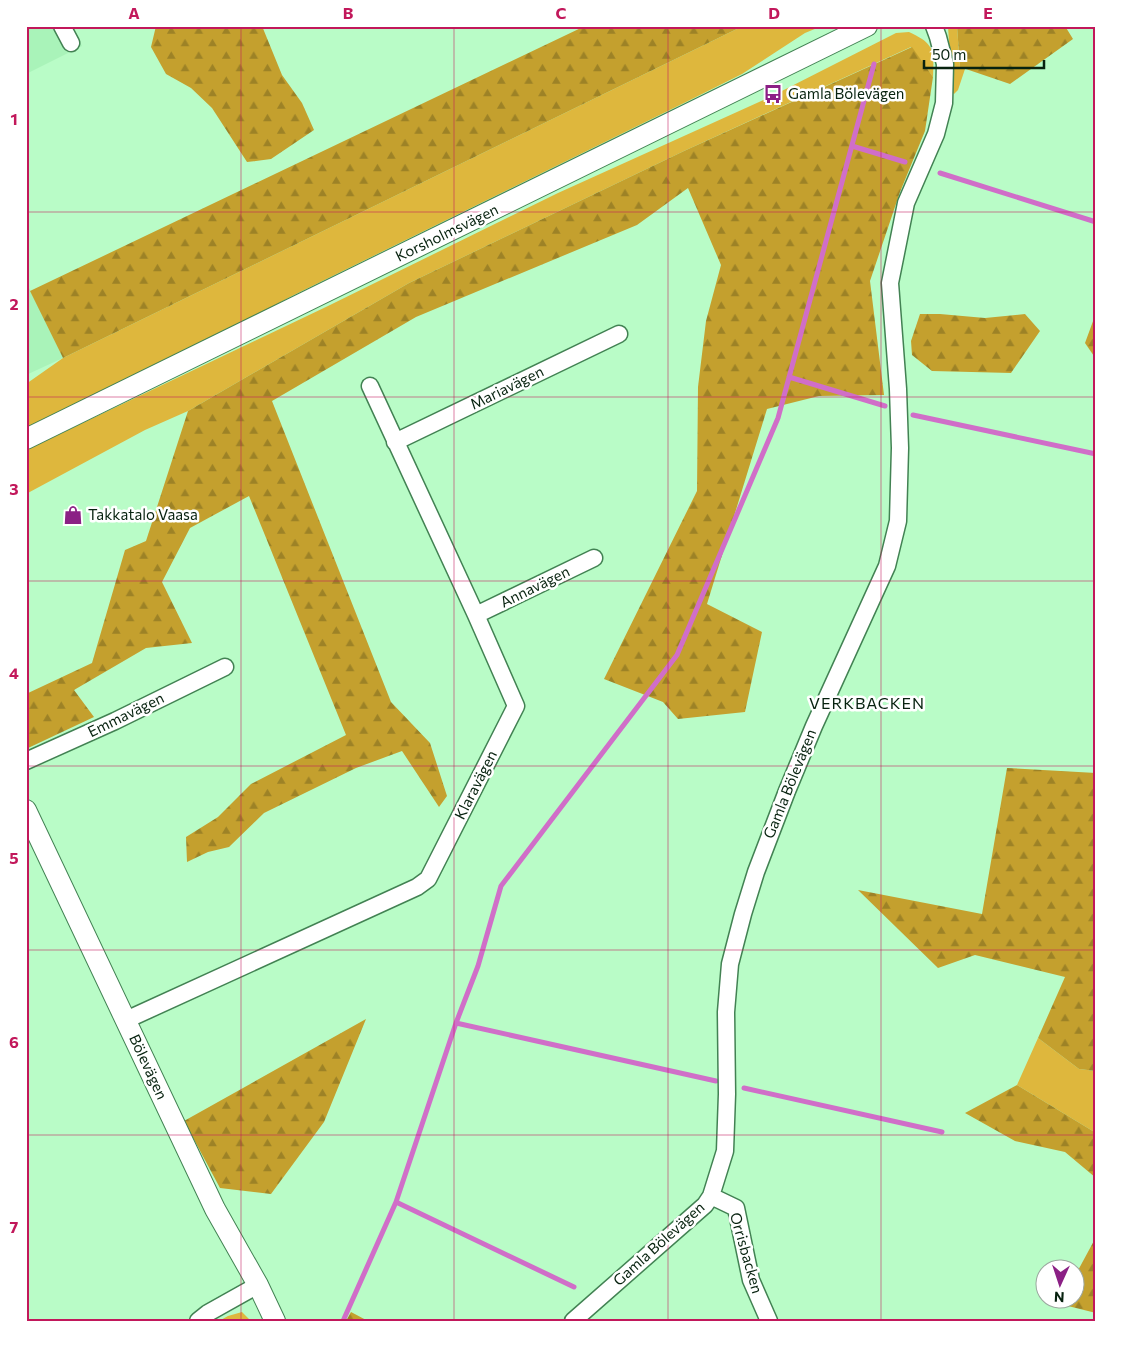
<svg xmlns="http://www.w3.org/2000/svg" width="1122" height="1347" font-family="Commissioner,sans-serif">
  <defs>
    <pattern id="forest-firs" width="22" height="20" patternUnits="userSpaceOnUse" patternTransform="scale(1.25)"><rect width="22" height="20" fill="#c4a02e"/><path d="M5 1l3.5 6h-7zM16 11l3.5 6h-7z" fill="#9d8226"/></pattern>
  </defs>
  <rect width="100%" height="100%" fill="#b9fcc7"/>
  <!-- built -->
  <path fill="#a9f3b9" d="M26,26h46l10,20 -56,28z
    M26,282l37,76 -37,17z"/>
  <!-- grass -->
  <path fill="#deb73d" d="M743,26h79l-17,7 -63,41 -60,30 -392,193 -76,42 -188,90v-45l37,-26z
    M948,26h9l3,41 5,2 -7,21 -4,4 -2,-2z
    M909,32c26,12 25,18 24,45l-22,-30 -227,104 -275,132 -221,128 -43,19 -119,64v-44l302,-144 230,-113 210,-95 128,-65z
    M1038,1038l41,31 17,2v62l-79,-48z
    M242,1312l9,9h-32l9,-5z"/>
  <!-- forest -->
  <path fill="url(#forest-firs)" d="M156,26h106l20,49 20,28 12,27 -43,29 -24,3 -35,-54 -21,-20 -25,-14 -15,-27z
    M585,26h158l-680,332 -33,-67z
    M957,26h108l8,13 -63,45 -50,-17z
    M912,47l21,30 -8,54 -25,61 -30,89 14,114 -65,1 -52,13 -60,195 55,28 -17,80 -67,7 -15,-17 -59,-23 93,-188 1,-104 8,-66 15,-56 -33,-77 -51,37 -221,92 -144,84 119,301 39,41 17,53 -8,11 -37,-56 -46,17 -92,45 -35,34 -21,5 -21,10 -1,-25 32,-20 33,-33 95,-49 -97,-239 -59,32 -28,54 30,61 -46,5 -72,42 20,27 -68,32v-55l66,-31 33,-113 21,-9 42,-130 221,-128 275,-132z
    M1096,313v46l-11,-16z
    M920,314h20l45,4 40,-4 15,17 -29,42 -79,-2 -20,-16 -1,-14z
    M1007,768l89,5v298l-17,-2 -41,-31 27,-61 -90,-22 -37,13 -80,-78 124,24z
    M366,1019l-42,103 -53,72 -51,-6 -36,-67z
    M1017,1085l79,48v45l-31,-26 -50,-11 -50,-28z
    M1096,1237v76l-36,-9 2,-4h12l1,-24z
    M351,1312l17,9h-22z"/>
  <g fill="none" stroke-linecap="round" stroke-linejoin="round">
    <!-- stream -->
    <path stroke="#d06ec8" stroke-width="5" d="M852,146l53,16
      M940,173l156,49
      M789,377l96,29
      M913,415l183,39
      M456,1023l260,58
      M744,1088l198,44
      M396,1202l178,85
      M343,1321l53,-119 60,-179 22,-57 23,-80 176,-231 101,-237 96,-354"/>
    <!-- minor casing -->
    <g stroke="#428253" stroke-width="19">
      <path id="minor" d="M62,26l9,17
        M395,442l224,-108
        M476,615l118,-57
        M26,761l89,-40 110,-54
        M126,1020l291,-133 11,-8 88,-173 -40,-91 -106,-229
        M711,1196l25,12 15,72 18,41
        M198,1321l10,-8 50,-28
        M573,1321l132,-116 6,-9 14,-45 2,-57 -1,-82 4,-48 13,-50 13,-42 31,-81 27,-65 73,-160 11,-45 2,-73 -2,-59 -8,-106 16,-80 30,-69 8,-31 1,-39 -7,-27 -4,-11"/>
    </g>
    <!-- major casing -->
    <g stroke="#428253" stroke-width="22">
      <path id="major" d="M26,439l841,-413
        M26,810l189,399 43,76 17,36"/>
    </g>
    <!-- minor -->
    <use href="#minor" stroke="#fff" stroke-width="16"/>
    <!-- major -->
    <use href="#major" stroke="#fff" stroke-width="20"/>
  </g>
  <!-- grid -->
  <path fill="none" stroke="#c2185b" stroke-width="1" stroke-opacity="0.55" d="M241,26v1295M454,26v1295M668,26v1295M881,26v1295M26,212h1070M26,397h1070M26,581h1070M26,766h1070M26,950h1070M26,1135h1070"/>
  <!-- icons -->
  <defs>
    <g id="bus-bare" transform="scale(1.5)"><path d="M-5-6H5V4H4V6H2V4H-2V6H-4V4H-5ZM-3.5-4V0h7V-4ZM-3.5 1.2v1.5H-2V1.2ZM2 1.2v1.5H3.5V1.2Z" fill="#8b2085" stroke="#fff" stroke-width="2.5" paint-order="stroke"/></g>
    <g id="shop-bare" transform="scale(1.5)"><path d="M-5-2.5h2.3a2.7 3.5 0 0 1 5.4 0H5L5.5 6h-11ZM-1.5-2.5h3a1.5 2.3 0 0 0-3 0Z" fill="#8b2085" stroke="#fff" stroke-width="2.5" paint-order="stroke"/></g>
  </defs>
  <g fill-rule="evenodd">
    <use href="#bus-bare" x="773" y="94"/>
    <use href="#shop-bare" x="73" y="515"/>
  </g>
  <g text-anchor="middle" stroke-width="5" stroke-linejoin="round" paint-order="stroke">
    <!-- poi labels -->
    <g font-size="15" fill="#07220f" stroke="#fff" text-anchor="start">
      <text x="788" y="99">Gamla Bölevägen</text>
      <text x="88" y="520">Takkatalo Vaasa</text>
    </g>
    <!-- street labels -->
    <g font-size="15" fill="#07220f" stroke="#fff">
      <text transform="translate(447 233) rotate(-26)" y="5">Korsholmsvägen</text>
      <text transform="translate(507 388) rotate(-26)" y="5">Mariavägen</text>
      <text transform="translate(535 587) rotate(-26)" y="5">Annavägen</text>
      <text transform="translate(126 715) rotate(-26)" y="5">Emmavägen</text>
      <text transform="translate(790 784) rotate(-68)" y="5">Gamla Bölevägen</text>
      <text transform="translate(476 785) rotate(-63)" y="5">Klaravägen</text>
      <text transform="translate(148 1067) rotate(65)" y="5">Bölevägen</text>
      <text transform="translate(659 1244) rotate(-42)" y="5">Gamla Bölevägen</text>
      <text transform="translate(746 1253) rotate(74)" y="5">Orrisbacken</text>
    </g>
    <!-- neighbourhood labels -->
    <g font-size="16" letter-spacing="1" fill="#07220f" stroke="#fff">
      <text x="867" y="709">VERKBACKEN</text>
    </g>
  </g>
  <!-- border -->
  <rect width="1122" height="1347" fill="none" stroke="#ffffff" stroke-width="55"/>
  <!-- north arrow -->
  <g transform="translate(1060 1284) rotate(183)"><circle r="24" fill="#ffffff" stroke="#9ca79f"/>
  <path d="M0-4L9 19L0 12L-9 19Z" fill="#8b2085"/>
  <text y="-8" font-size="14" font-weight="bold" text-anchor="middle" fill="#07220f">N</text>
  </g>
  <!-- scale -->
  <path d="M924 60v8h120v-8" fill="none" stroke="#07220f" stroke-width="2.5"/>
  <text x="932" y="60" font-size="15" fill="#07220f" stroke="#ffffff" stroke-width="4" paint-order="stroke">50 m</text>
  <rect x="28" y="28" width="1066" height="1292" fill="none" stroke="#c2185b" stroke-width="2"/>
  <g font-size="16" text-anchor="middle" font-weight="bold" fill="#c2185b">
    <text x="134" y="19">A</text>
    <text x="348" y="19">B</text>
    <text x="561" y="19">C</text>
    <text x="774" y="19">D</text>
    <text x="988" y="19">E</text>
    <text x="14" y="125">1</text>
    <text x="14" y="310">2</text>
    <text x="14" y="495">3</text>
    <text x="14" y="679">4</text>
    <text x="14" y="864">5</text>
    <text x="14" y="1048">6</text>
    <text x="14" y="1233">7</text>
  </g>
</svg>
